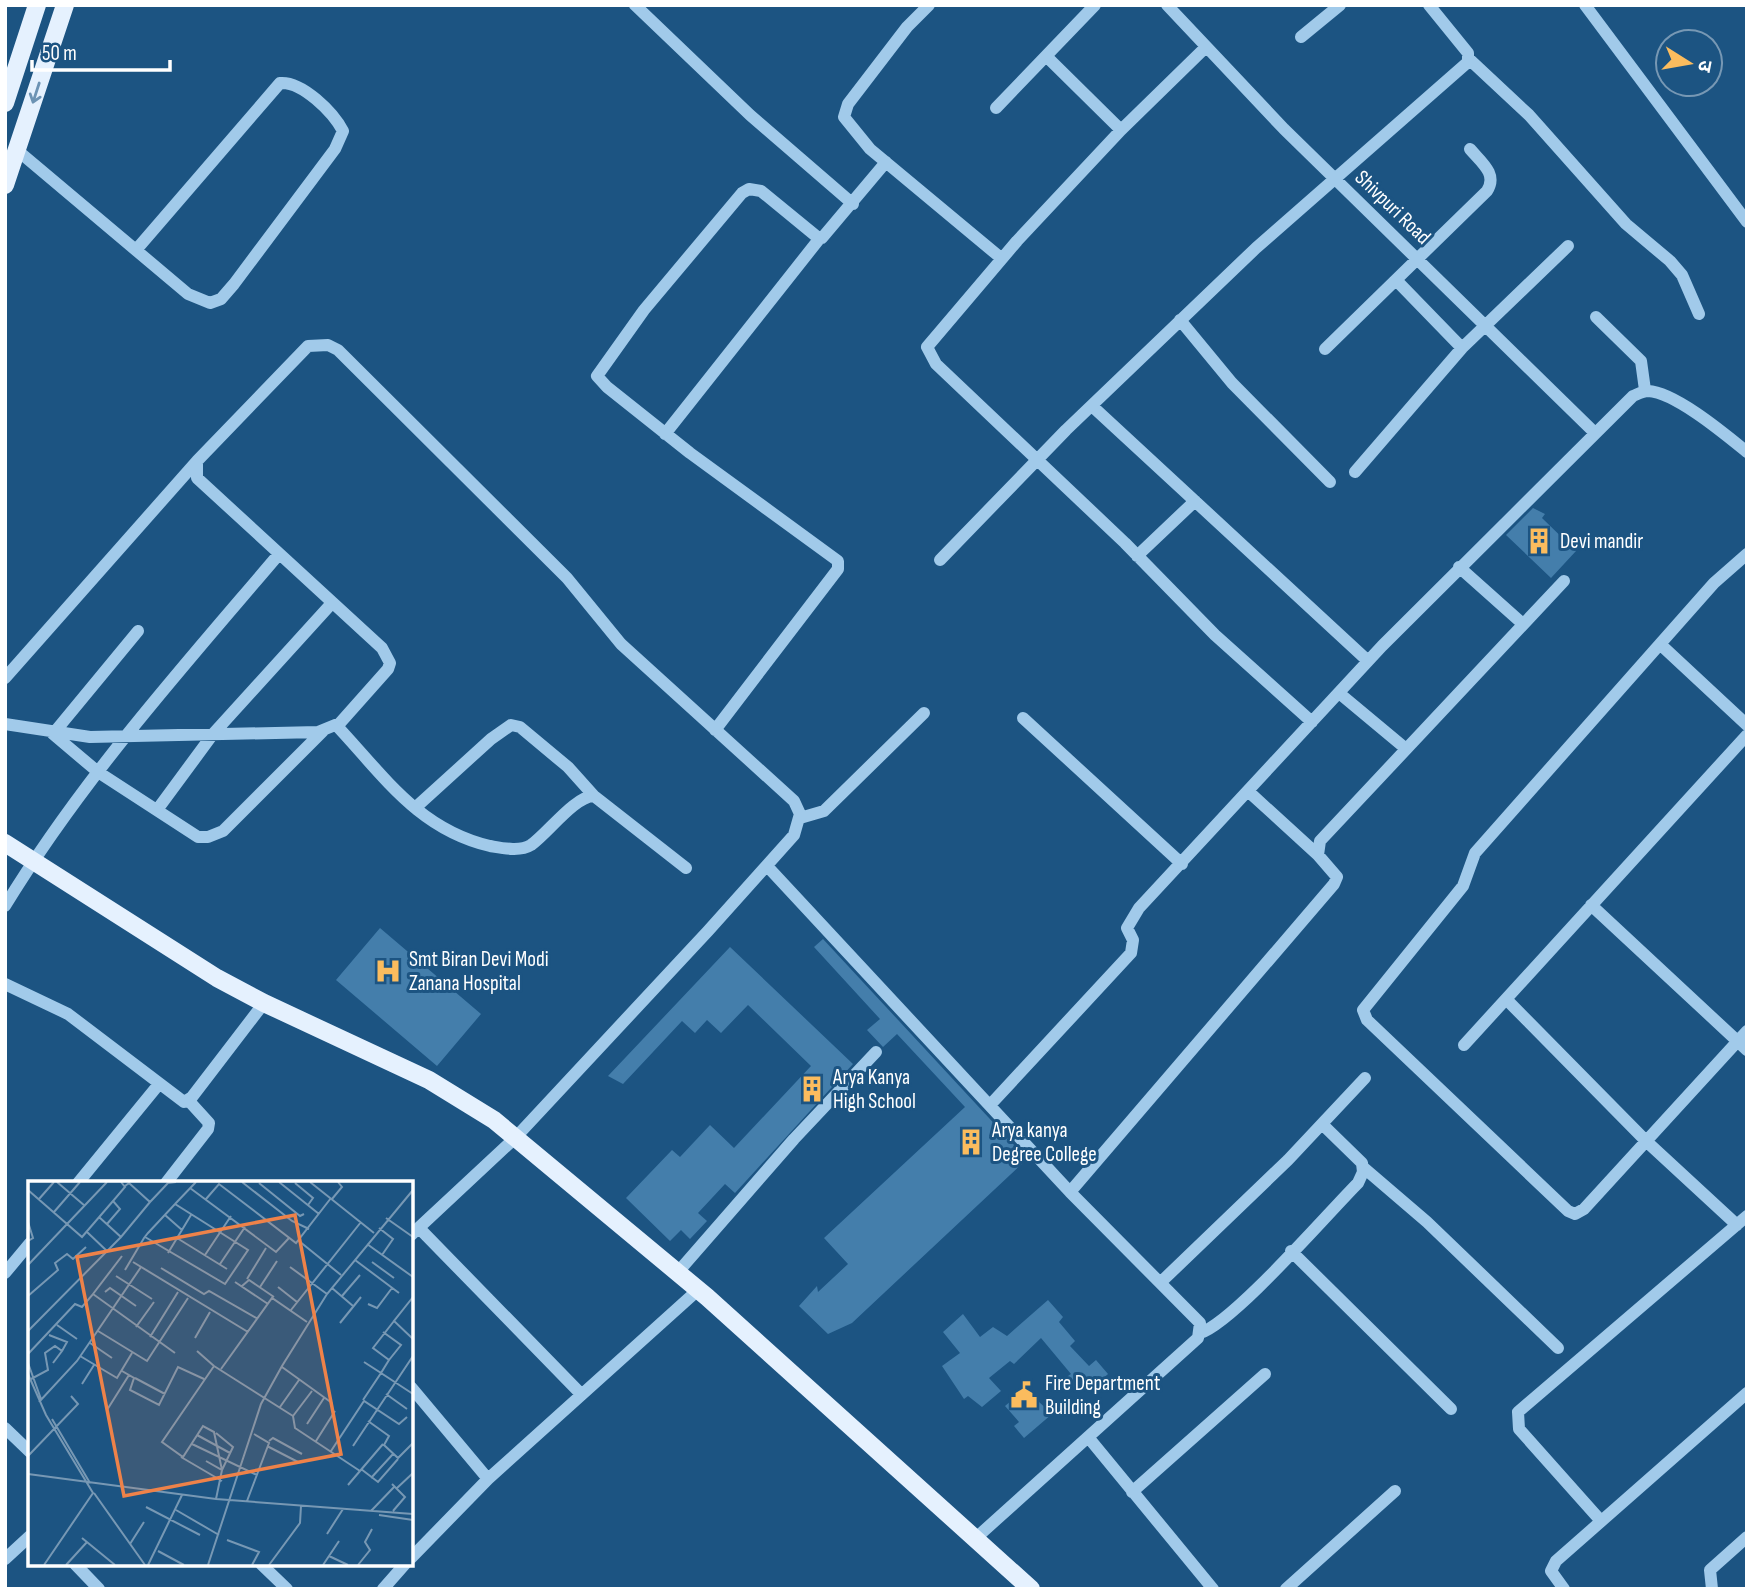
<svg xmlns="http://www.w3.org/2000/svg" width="1752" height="1594" font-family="'Sofia Sans Condensed','Noto Sans Devanagari',sans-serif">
  <rect width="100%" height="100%" fill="#1c5482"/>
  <!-- building -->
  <path fill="#447eab" d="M1533,508l12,6 -3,4 34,33 -25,27 -45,-43z
    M380,928l101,86 -44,52 -101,-86z
    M823,939l204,220 -175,164 -24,11 -29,-28 18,-20 1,6 30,-28 -24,-26 141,-131 -68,-73 -14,13 -16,-17 13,-11 -66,-72z
    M730,947l123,117 -118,129 -10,-9 -27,29 9,8 -17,18 -9,-9 -11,11 -44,-43 46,-48 8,7 30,-32 24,23 77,-82 -63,-61 -27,28 -14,-13 -12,13 -13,-12 -59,63 -15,-8z
    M1048,1300l15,17 -4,5 16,19 -5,5 19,20 7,-6 12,14 -17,15 -5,-6 -9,8 -12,-13 6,-4 -30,-36 -27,26 -4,-3 -21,17 12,13 -19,16 -14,-11 -4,3 -22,-33 18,-13 -17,-21 20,-18 17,23 13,-10 14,9z
    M1025,1389l27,25 -28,24 -10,-12 5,-4 -14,-16z"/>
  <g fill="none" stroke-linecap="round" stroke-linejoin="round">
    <!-- minor -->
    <path stroke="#a1caea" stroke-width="12" d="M635,5l115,110 103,89
      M929,5l-22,22 -59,77 -4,13 26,32 131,109
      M1167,5l117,124 311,304
      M1585,5l162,217
      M1301,37l39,-32
      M1206,47l-85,83 -104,111 -90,106 9,17 189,179 90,92 97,87
      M1046,56l75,74
      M1469,59l60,56 97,109 44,37 12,14 17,39
      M996,108l99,-103
      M17,150l171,144 22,9 11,-4 13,-15 101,-135 8,-18c-10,-19 -41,-50 -63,-48l-144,167
      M1396,280l66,68
      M1596,317l45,44 4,29
      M1180,320l52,63 98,99
      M1325,349l162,-158c11,-17 -6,-29 -17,-42
      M1092,406l276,255
      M665,434l155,-196
      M1355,472l107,-124 106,-102
      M1747,554l-33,29 -239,270 -12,33 -100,124 4,10 201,191 7,3 9,-5 163,-178
      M1137,556l58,-55
      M940,560l126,-130 190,-182 212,-186v-9l-39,-48
      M1459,567l64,57
      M138,631l-85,103 45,38 100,65h10l15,-6 100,-100
      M1661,645l86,80
      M5,678l192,-217
      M1339,693l66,55
      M1023,718l159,146
      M5,724l85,13 228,-5 22,-9 48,-54 2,-6 -8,-15 -185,-170v-17l111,-115 20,-1 10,5 229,228 54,66 173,157 6,13 -6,21 -86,96 -192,206 -105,98
      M336,725c48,51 82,104 154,121 12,2 30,6 41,-1 17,-12 44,-49 63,-49l92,72
      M715,730l123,-161v-8l-148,-108 -83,-66 -10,-11 47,-66 98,-117 7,-4 12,2 55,45 6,2 64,-76
      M1249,792l69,63
      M415,808l76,-69 20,-14 9,2 48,40 26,29
      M157,810l56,-76 119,-131
      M800,818l24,-7 100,-98
      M767,866l303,326 130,131 -2,15 -221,199
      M1591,905l156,145
      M5,906c78,-128 178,-239 274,-352
      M5,984l63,30 116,88 8,-5 72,-94
      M1506,999l140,142 91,84
      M1464,1045l283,-310
      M991,1104l140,-151 2,-13 -6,-12 12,-20 243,-262 251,-250c5,-2 10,-5 15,-5 27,1 78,44 99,61
      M1364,1168l63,54 131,126
      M78,1183l81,-99
      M166,1183l42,-54 1,-6 -20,-22
      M1070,1192l264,-308 3,-7 -19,-22 2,-14 244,-260
      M419,1228l162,166
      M1291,1251l160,158
      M678,1272l116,-133 82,-87
      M5,1273l25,-30
      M1161,1282l127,-122 77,-82
      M1200,1333c33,-10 128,-120 158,-150l5,-11 -1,-9 -40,-39
      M411,1387l77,92
      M5,1428l25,24
      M1088,1437l125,152
      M1132,1492l133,-118
      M1601,1521l-82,-92 -1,-17 229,-196
      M411,1558l77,-79 210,-189
      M5,1559l25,-23
      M75,1564l24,25
      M261,1564l26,25
      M383,1589l22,-25
      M1286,1589l109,-98
      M1564,1589l-13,-18 5,-10 191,-168
      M1712,1589l-2,-19 37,-33"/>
    <!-- major -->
    <path stroke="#e5f1fe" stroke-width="18" d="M5,103l32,-98
      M5,185l60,-180
      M5,843l212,135 47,25 165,77 65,40 213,177 324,292"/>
  </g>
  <!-- one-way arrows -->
  <defs><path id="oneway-shaft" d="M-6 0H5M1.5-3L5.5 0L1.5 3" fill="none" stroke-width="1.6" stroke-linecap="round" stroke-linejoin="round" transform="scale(1.75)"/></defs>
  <use stroke="#6c93b4" href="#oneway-shaft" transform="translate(36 93) rotate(108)"/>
  <!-- icons -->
  <defs>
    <g id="building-bare" transform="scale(2.1)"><path d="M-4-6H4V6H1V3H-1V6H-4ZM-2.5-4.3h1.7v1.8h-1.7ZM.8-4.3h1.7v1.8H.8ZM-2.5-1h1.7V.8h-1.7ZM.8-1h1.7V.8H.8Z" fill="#fbbc5e" stroke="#1c5482" stroke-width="2.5" paint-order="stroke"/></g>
    <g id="hospital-bare" transform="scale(2.1)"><path d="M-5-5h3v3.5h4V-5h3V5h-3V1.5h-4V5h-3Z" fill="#fbbc5e" stroke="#1c5482" stroke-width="2.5" paint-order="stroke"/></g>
    <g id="civic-bare" transform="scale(2.1)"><path d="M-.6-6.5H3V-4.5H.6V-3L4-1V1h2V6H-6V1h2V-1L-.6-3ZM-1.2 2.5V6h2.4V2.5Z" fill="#fbbc5e" stroke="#1c5482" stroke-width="2.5" paint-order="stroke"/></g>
  </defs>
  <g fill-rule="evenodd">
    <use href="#building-bare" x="1539" y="541"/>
    <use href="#hospital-bare" x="388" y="971"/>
    <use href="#building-bare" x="812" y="1089"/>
    <use href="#building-bare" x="971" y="1142"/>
    <use href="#civic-bare" x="1024" y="1395"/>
  </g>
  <g text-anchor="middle" stroke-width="6" stroke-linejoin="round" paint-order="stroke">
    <!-- street labels -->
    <g font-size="21" fill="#fff" stroke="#1c5482">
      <text transform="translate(1393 207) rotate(44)" y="7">Shivpuri Road</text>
    </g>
    <!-- poi labels -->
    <g font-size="21" fill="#fff" stroke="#1c5482" text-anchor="start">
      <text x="1560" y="548">Devi mandir</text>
      <text x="409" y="966">Smt Biran Devi Modi<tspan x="409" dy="24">Zanana Hospital</tspan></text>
      <text x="833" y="1084">Arya Kanya<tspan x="833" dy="24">High School</tspan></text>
      <text x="992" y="1137">Arya kanya<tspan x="992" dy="24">Degree College</tspan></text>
      <text x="1045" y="1390">Fire Department<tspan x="1045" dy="24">Building</tspan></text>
    </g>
  </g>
  <!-- overview -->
  <g transform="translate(28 1181)">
    <rect width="385" height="385" fill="#1c5482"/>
    <path fill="none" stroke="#7798b4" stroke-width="2" d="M29,1l28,24M214,1l50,39 17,8M251,1l40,32M282,1l64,51M231,2l41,33 4,-2M267,2l18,15 -5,7M97,5l4,-3 21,19 18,-19 8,-1M162,7l86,64 13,-14M0,9l54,47 31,-36M11,18l15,-17M178,18l13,-15 77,59 35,-45M304,18l10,-12 -4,-5M147,23l21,-22M26,31l26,-30M137,34l17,15M71,36l22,20 29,-35M358,37l27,19M0,41l5,16 -5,3M79,43l13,-15 -7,-8 12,-14 -4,-5M351,47l14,11 -11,16M59,51l21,20M149,57l50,31M271,60l42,34M339,63l46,33M140,72l23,-38M177,74l26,-39M327,79l44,33M105,81l115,70M344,81l22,16M192,83l25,-37M0,84l79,-83M262,86l37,27M133,87l43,26 5,-3 49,28M97,89l19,-32 4,-5 27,-29 73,46 -23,34 -80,-47M88,95l36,23M219,98l19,-31M207,101l33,22M214,105l7,-6 25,17M232,106l17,-26M250,106l19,15M304,107l21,18M77,111l5,-4 26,18M65,113l29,-38M0,115l30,-26 -3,-7 12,-9 6,5 13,-12M314,115l18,-21M385,116l-19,24 19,18M340,123l9,4 15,-20M263,129l70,-88M366,140l-21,27 16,12 -8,13 32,21M312,142l21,-26M29,144l20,14M108,146l18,-25M0,150l93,-94M70,150l49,30 41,-63M355,151l18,13 -12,15M21,154l18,7 -5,9M122,156l28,-45M167,157l15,-26M62,162l22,15M169,170l17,15M0,173l47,-50 7,3 11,-13 82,59M52,175l37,22 15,-25M0,182l13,36M254,186l50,36M193,188l51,-71 35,24M94,190l12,7 -4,12 29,15 19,-38 26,12M0,193l18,41 47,78 -49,72M107,197l30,16M3,198l17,-9 -3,-17 10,-7 7,5 -9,12M54,203l12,-19M358,213l21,15M335,219l18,-27 -17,-11M11,221l38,-41 64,-94M252,226l19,-27M79,229l22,-35M265,235l19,-25M24,238l38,64M340,240l21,15 -5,9 14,13 15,-15M279,243l17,-26M169,254l33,18M241,260l4,-3 29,16M288,260l19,-30M164,263l65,31M239,265l31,16M325,265l60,-90M303,270l33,-50 35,23 8,-7M0,275l50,-52 -7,-8M153,276l41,24M178,280l16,9 11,-23 -17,-14M333,288l17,13 20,-23M0,293l188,25 197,15M343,297l22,-24M364,303l13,13 -12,14M320,304l35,-41M369,307l16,-15M66,312l51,72M188,318l6,-29 -8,-38 -11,-6 -20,31 -21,-15 52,-76 79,50 2,12 65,43M219,320l22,-58 -15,-9M200,323l33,-100 21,-38 45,-72 86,-104M118,326l54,28M148,329l43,25M343,330l24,-25M351,334l34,5M299,353l16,-25M54,357l33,27M199,359l32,12 -7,13M102,363l14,-22M130,370l26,14M301,375l19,9M38,384l21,-23M120,384l34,-70M180,384l20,-61M241,384l31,-42 1,-17M295,384l16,-24M330,384l12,-15 -5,-8 7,-13"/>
    <path fill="#ee8249" fill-opacity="0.15" stroke="#ee8249" stroke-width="3.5" d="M267,34l46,239 -217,42 -47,-239z"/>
    <rect width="385" height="385" fill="none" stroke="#fff" stroke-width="3.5"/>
  </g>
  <!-- border -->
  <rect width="1752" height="1594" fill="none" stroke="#ffffff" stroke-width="14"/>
  <!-- north arrow -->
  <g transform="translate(1689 63) rotate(101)"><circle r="33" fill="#1c5482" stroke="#7798b4" stroke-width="2"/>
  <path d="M0-5L12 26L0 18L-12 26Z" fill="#fbbc5e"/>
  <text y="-10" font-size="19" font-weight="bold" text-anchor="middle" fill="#ffffff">उ</text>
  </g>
  <!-- scale -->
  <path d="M32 60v10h138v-10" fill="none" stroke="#ffffff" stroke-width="3.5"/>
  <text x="42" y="60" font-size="21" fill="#ffffff" stroke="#1c5482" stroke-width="5" paint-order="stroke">50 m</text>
</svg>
